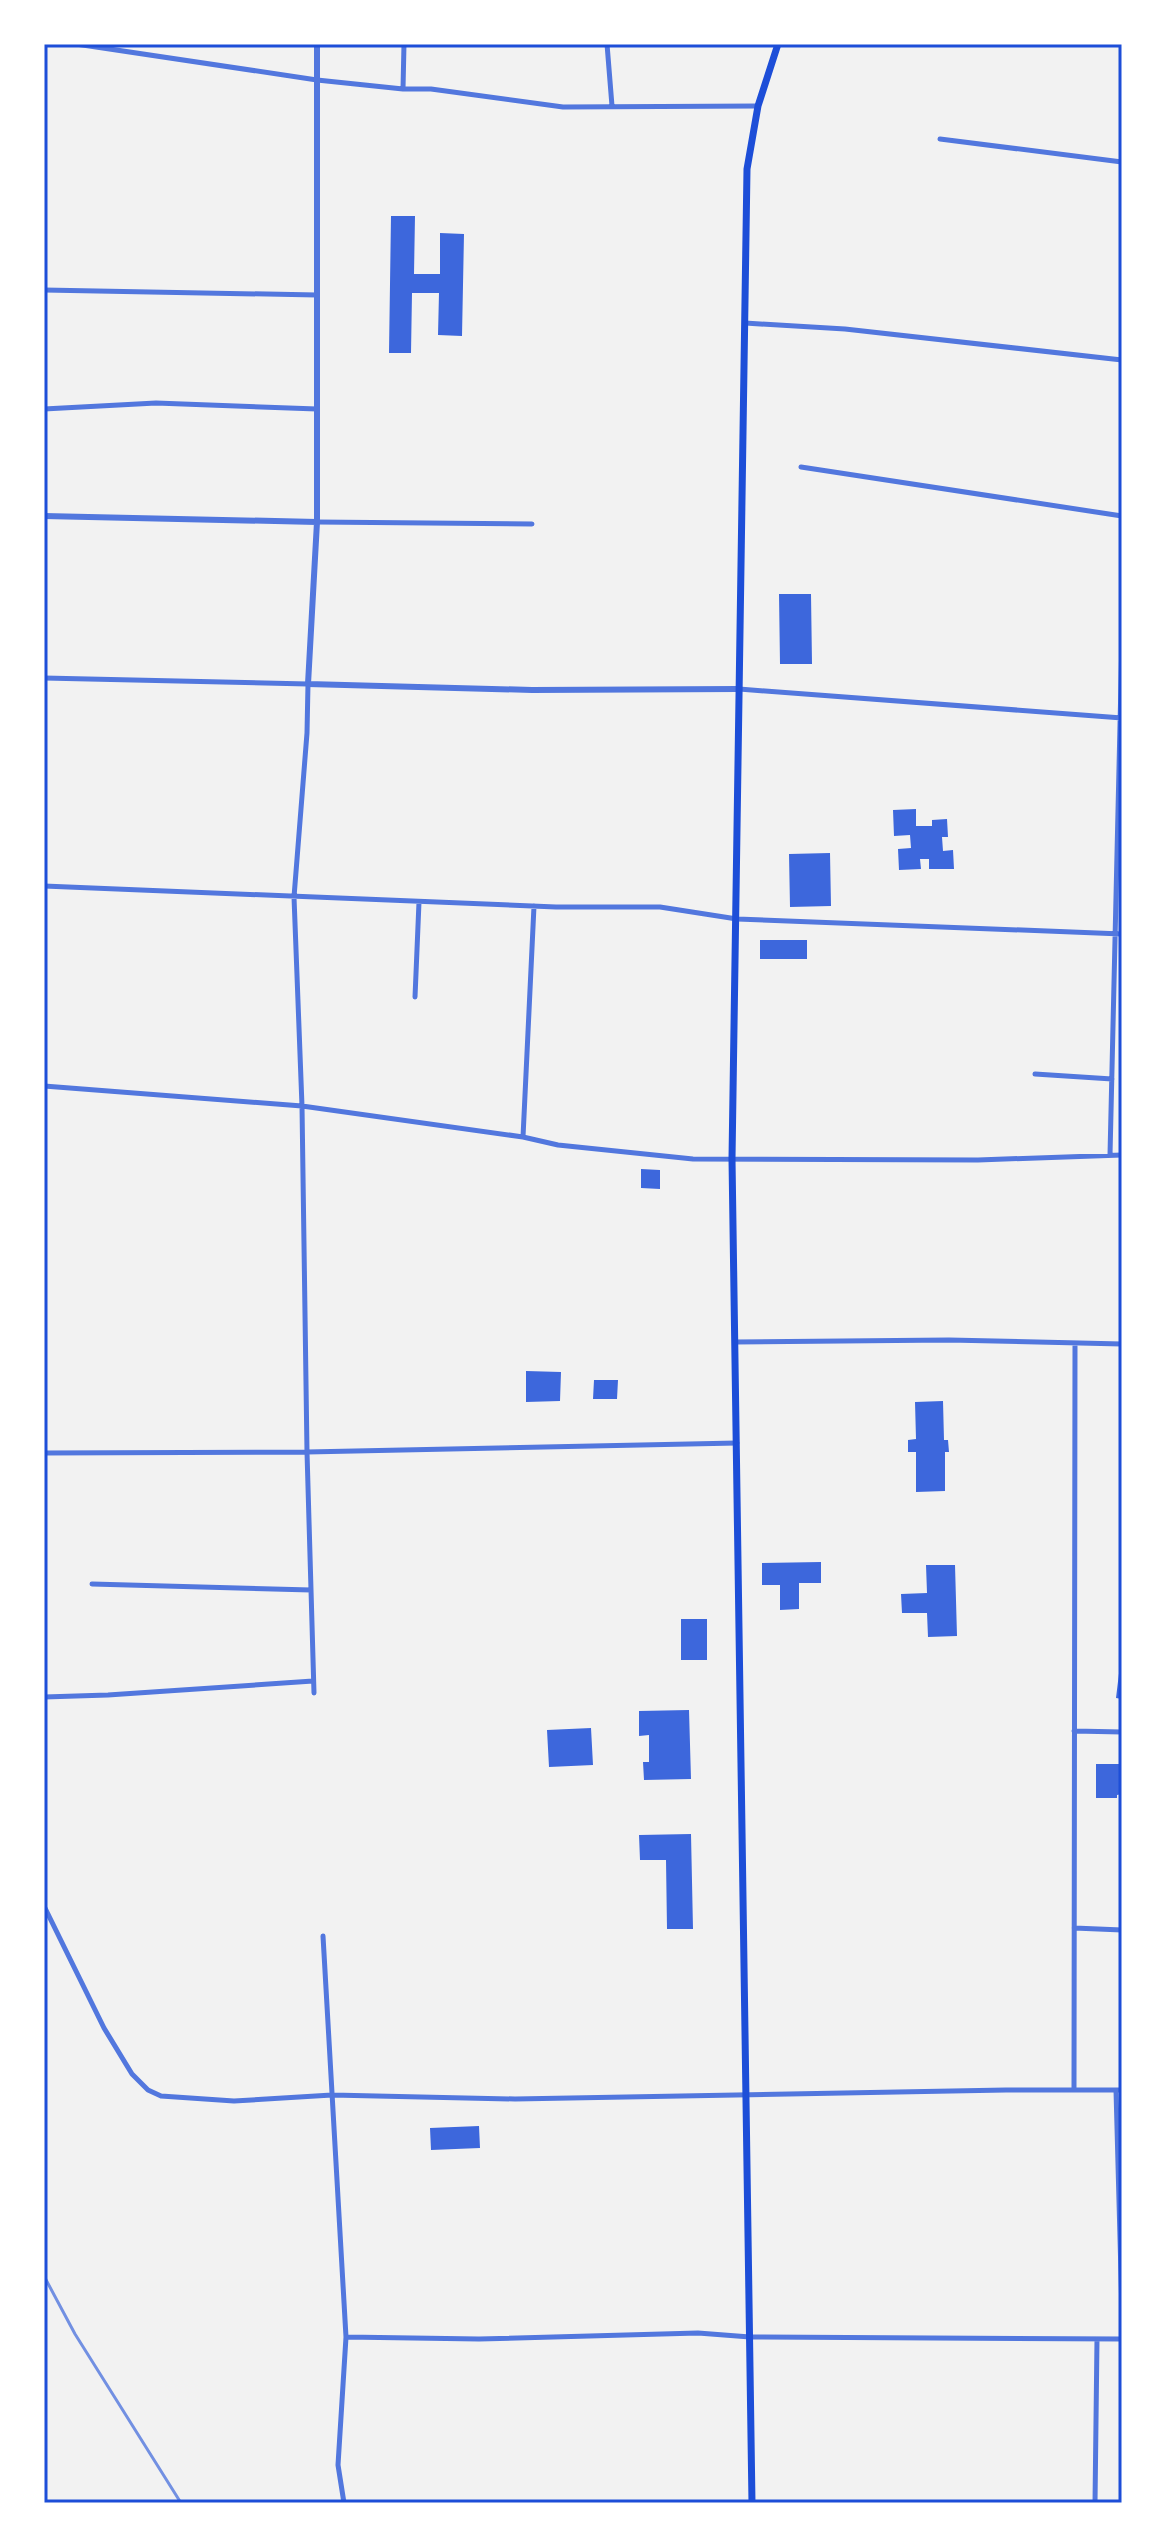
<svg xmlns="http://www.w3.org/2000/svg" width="1166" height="2547" font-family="Mulish,sans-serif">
  <rect width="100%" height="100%" fill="#f2f2f2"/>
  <!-- building -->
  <path fill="#3d67dc" d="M391,216h24l-1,58h26v-41l24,1 -2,102 -24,-1 1,-42h-27l-1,60h-22z
    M779,594h32l1,70h-32z
    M916,809v17h16v-6l15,-1 1,18h-6l1,14 10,-1 1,19h-25v-10h-9l1,10 -22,1 -1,-21 13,-1 -1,-13 -16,1 -1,-26z
    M830,853l1,53 -41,1 -1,-53z
    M760,940h47v19h-47z
    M641,1169l19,1v19l-19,-1z
    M526,1371l35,1 -1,29 -34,1z
    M594,1380h24l-1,19h-24z
    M943,1401l1,39h4l1,12h-4v39l-29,1v-40h-8v-12l8,-1 -1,-37z
    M821,1562v21h-22v26l-19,1v-25h-18v-22z
    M926,1565h29l2,71 -29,1 -1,-24h-25l-1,-19 26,-1z
    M681,1619h26v41h-26z
    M1120,1665h2v34l-6,-1z
    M689,1710l2,69 -47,1 -1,-18h6v-27l-10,1v-25z
    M591,1728l2,37 -44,2 -2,-37z
    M1096,1764h26v30l-5,1v3h-21z
    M691,1834l2,95h-26l-1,-69h-26l-1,-25z
    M479,2126l1,22 -49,2 -1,-22z"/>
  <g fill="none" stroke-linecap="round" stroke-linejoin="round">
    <!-- minor -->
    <path stroke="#5277de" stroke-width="5" d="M76,44l241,36 86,9h28l132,18 195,-1
      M607,44l5,62
      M403,89l1,-45
      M940,139l182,23
      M44,290l273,5
      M745,323l100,6 277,31
      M44,409l112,-6 161,6
      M801,467l321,49
      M317,522l215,2
      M44,678l264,6 -1,49 -13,164 8,209 5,346 7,241
      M739,689l383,29
      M44,886l512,21h104l77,12 385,15
      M415,997l4,-95
      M1035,1074l77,5
      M44,1086l258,20 221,31 35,8 135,14 285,1 144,-5
      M523,1137l11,-231
      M1110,1155l12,-516
      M735,1342l214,-2 173,4
      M44,1453l263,-1 430,-9
      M92,1584l219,6
      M44,1697l64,-2 205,-14
      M1074,1731l48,1
      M44,1906l60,122 28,46 16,16 13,6 73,5 98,-6 183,4 491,-9h116
      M1074,1928l48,2
      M323,1936l23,401 -8,128 6,38
      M1074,2089l1,-746
      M1116,2090l6,222
      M346,2337l133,2 219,-6 52,4 372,2
      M1095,2503l2,-164"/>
    <!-- tertiary -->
    <path stroke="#5277de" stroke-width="6" d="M317,44v478l-9,162 224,6 206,-1
      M44,516l273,6"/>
    <!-- secondary -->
    <path stroke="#1d4ed8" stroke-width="7" d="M752,2503l-20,-1344 15,-990 11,-63 20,-62"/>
    <!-- rail -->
    <path stroke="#7290e2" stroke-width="3" d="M44,2276l31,58 106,169"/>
  </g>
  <!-- border -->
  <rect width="1166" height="2547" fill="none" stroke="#ffffff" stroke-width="92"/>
  <rect x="46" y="46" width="1074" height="2455" fill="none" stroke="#1d4ed8" stroke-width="3"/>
</svg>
